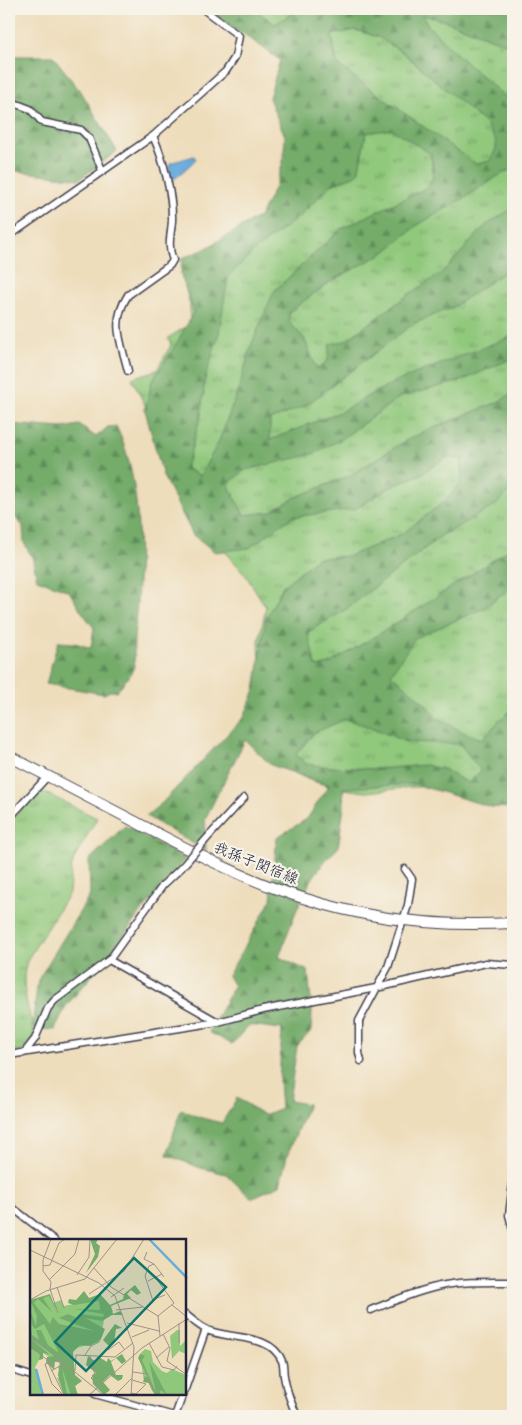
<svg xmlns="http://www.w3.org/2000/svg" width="522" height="1425" font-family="'Gochi Hand','Klee One',sans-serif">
  <defs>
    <pattern id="grass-tufts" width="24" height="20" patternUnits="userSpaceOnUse" patternTransform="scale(1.25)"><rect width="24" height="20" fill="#90c87b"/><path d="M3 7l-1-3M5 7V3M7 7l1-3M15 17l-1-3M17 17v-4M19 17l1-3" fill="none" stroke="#75a266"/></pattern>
    <pattern id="forest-firs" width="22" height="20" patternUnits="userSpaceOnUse" patternTransform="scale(1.25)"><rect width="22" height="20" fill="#74ac6b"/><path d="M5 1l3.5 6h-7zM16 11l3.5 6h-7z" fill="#5f8c59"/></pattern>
  </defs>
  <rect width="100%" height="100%" fill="#f7f3e8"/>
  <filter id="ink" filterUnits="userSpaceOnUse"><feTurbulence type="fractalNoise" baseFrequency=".02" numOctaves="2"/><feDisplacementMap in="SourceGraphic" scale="10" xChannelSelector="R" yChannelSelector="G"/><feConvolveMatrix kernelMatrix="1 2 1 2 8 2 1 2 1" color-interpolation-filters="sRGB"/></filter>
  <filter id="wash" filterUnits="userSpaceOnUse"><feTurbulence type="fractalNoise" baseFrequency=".0096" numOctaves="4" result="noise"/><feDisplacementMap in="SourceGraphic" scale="20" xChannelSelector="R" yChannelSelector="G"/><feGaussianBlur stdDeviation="1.12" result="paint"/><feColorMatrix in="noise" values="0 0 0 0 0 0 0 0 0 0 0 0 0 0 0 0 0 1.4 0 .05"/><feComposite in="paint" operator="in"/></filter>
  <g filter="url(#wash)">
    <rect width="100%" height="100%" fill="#edb"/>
    <!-- grass -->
    <path fill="url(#grass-tufts)" stroke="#59755b" d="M207,9h306v758l-27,19 -74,1 -46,5 -31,-4 -26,-8 -20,-10 -29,-100 -1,-30 7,-33 -21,-33 -22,-25 -64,-114 -27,-57 25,-8 14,-25 -3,-7 16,-10 6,-6v-16l-5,-20 69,-42 64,-155 -70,-54 -10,-3z
      M39,790l58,28 -22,39 -4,12 -2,24 -40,64c-12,24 1,55 6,80l-12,14 -14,2v-221l2,-11z"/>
    <!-- forest -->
    <path fill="url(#forest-firs)" stroke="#4b6753" fill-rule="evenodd" d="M209,9h45l21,15 25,-15h213v36c-31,-7 -59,-25 -91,-30l6,10 24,25 61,54v64l-15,8 -36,23 -46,27 -31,26 -55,30 -41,30v10l15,16 13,32 11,-10 2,-16 15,-3 63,-46 35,-23 42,-46 28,-18v58l-60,41 -40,17 -108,82 -35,14v20l72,-29 35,-20 30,-14 106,-41v22l-52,23 -61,16 -57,41 -30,16 -68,16 -17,14 16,31 26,-3 26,-15 53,-21 56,-35 27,-13 64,-25 17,-10v95l-17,17 -55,31 -96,74 -37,22 7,32 2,3 12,-3 55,-33 129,-84v38l-29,23 -69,30 -24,36 31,27 15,17 28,15 17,6 20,-21 11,-9v99l-22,-1 -76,-23 -72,4 1,18 -6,42c-33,29 -44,69 -59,109l29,14 4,40 -1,20 -14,15 -8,55 19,3 -21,52 -7,29 -29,13 -25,-24 -25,-6 -34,-13 14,-46 17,8 24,6 15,-25 27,17 17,-7 -2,-27 3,-52 -33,-4 -17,19 -23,-12 25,-46 -6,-10 43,-76 6,-63 30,-18 22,-34 -58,-20 -26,-25 -40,79 1,32 -60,-35 16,-13 82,-86 11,-27 11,-72 17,-32 34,-28 32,-2 53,-22 43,-33 17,-19v-23l-16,-1 -25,16 -32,14 -34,21 -63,8 -43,31 -34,4 -22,-17 -30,-59 -18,-66 7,-29 25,-38 17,-31 -13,-37 1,-17 21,-8 57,-34 16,-31 8,-27 1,-22 -16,-38 11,-38zM355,30l23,7 24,15 84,72 10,17v8l-6,12 -14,3 -120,-85 -19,-15 -5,-29zM392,129l39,25 2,23 -5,10 -87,42 -67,62 -23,55 -12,42 -20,53 -19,35 -14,-8 15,-53 4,-37 14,-45 9,-56 27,-27 44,-33 32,-32 27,-11 8,-41zM345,719l25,8 36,15 54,2 21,27 -13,12 -23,-13 -19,-5 -48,4 -47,-2 -25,-3 -10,-10 18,-21z
      M9,56h44l30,39 34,56 -37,28 -71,-9z
      M9,424l53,4 17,-3 17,12 12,-10 8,-1c29,59 24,148 18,213 -1,9 1,18 0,27 -2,8 -12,18 -17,25h-7l-6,3 -58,-10 12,-42 17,1 16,5 3,-20 -15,-20 -10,-17 -32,-12 -5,-22 -8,-14 -1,-17 -14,-15v-63l1,-14z
      M125,826l61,33 -49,58 -29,40 -42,49 -11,24 -23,-2 6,-48 52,-85 -1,-35z"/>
    <!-- water -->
    <path fill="#68acdd" stroke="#45678c" d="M194,156l2,3 -20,19h-5l-2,-9 1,-6z"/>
  </g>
  <g filter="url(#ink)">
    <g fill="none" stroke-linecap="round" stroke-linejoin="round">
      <!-- minor casing -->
      <g stroke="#413e4e" stroke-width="9">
        <path id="minor" d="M9,101l21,8 12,13 39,8 8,8 13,32
          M9,236l144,-100 73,-65 9,-14 4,-21 -36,-27
          M128,371c-7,-30 -18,-48 0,-76l42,-30 3,-5c-6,-14 -2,-25 -1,-39 1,-24 -9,-64 -19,-85
          M9,821l3,-6 35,-38
          M209,836l35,-38
          M109,960l109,62
          M24,1053l11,-14 13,-31 7,-8 55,-41 53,-74 18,-17
          M9,1055l209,-33 45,-12 113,-22 110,-25 27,2
          M361,1061l-2,-8v-32l29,-54 20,-62 4,-26 -7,-10
          M513,1183l-4,32 4,15
          M9,1205l45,35
          M371,1310c23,-9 45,-19 69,-24 24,-5 49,-4 73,-4
          M185,1314c7,6 14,12 22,16 23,10 64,3 75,31 2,4 1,10 2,15 2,14 7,27 13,40
          M9,1369l22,7
          M185,1389l21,-60
          M95,1394l79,22
          M175,1416l8,-22"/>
      </g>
      <!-- primary casing -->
      <g stroke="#413e4e" stroke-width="12">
        <path id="primary" d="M9,756c40,21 81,42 121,63 57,30 112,60 173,79 67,22 140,29 210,25"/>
      </g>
      <!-- minor -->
      <use href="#minor" stroke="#fff" stroke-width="6"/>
      <!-- primary -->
      <use href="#primary" stroke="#fff" stroke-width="10"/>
      <!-- minor-bridge casing -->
      <g stroke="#413e4e" stroke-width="9" stroke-linecap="butt">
        <path id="minor-bridge" d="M181,868l28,-32"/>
      </g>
      <!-- minor-bridge -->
      <use href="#minor-bridge" stroke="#fff" stroke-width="6"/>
    </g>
  </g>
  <g text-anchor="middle" stroke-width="4.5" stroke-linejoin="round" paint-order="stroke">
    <!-- street labels -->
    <g font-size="15" fill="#22223b" stroke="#f7f3e8">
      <text transform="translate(256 863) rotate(22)" y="5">我孫子関宿線</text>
    </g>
  </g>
  <!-- overview -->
  <g transform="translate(30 1239)">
    <rect width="156" height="156" fill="#edb"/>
    <path d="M19,56l4,8 8,-3 3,6 39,-8 10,13 -9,9 -4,22 -28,7 4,46h-12l-7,-17 4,-1 -3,-10 4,-2 -19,-12 -8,14 8,28h-13v-93zM147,91h3v16l6,-6v14l-7,-3 -7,8 -2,-23zM115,110l6,2 2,11 9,9 5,2 5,-4 14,6v20h-30l-4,-4 -4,-9h-4l-4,-28z" fill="#90c87b"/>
    <path d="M60,0h8l-2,4 4,3 -2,11 -12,16 9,-19zM105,46l6,8 -4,2 -6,-5 -4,4 4,4 -20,8 2,8 7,-3 3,4h-11l-10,6 -17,-3 20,11 -4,10 -11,7 -10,-1 -7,7 2,23 7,6 -7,5 3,9h-7l-9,-27 5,27h-3l-6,-20 2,-13 -5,-1 -1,9 -8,-8 1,-5 8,-1 -25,-18 19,16 -6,-1v6l-4,1 1,-6 -10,-6v-21l2,8 7,5 -3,-10h5l7,15 11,8 -15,-29 -9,5 -3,-4 -2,-15 6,16 1,-10 -7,-16 20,-6 7,18 -8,-16 -6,2 9,14 -14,-13 -4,4 16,21 3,-7 6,7 35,7 -35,-13 9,-4 9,4 4,-4 22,3 1,-3 -30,-5 26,1 -1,-9 -25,4 -6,-2 1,-4 7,1 8,-9 5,7 11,-4 10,11 13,-6 1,-5zM85,85l7,4 -6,1 -2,14 -5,3 -6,-6zM92,115l4,7 -4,3 -6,-6 -5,4 5,13h7l-1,4 -4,2 -8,-6 -7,7 7,8 -6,5 -11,-11 -1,-9 4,-2 -10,-8 2,-9 8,6 3,-5 8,5 1,-4 3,3zM110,115l5,2 -3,4 14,33 -7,-32 18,34 -6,-5 -2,5h-4l-6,-12 -6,-1 2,-6 3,2 -10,-20z" fill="#74ac6b"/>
    <path fill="none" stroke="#68acdd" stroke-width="2.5" d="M119,0l38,39M6,130l7,26"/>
    <path fill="none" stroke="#9c9288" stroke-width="1" d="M0,11l69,33 16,13 19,51 -3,48M117,13l-3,7 10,5 10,13M13,27l7,-1 9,-22 6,-4M64,29l17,19 47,29 2,20M47,36l12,-18 1,-18M125,38l19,26 -16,13M19,41l26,-26 4,-15M118,42l14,-7M27,48l7,21M20,50l1,-7 -8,-11v-11l8,-21M20,50l8,24M59,55l35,-23 20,-32M81,58l13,-9M0,61l16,-9 39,-12 32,-40M123,62l-8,-25 4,-10 5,-2M142,66l15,12M116,70l11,-11 8,-3M86,71l27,-3M97,84l32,8M133,95l7,14 -3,13 20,14M0,97l66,53 46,-41 45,-29M102,98l17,-7M119,104l13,24 12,3 3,-4M149,104v-20M1,108l19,15M78,111l11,-8 5,7M55,116l6,-9 8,-4M60,117l5,19 -4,3 8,8M126,119l13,-11M31,121l-16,4 7,20 11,11M18,124l16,32M21,132l14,-8M45,132l1,-16 39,2 18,-14M103,133l14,2 9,21M101,154l5,1 10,-10 -14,-4M59,156l7,-6 7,6M85,156l17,-17"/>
    <path fill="#0f766e" fill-opacity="0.15" stroke="#0f766e" stroke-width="2.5" d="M104,19l32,29 -80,84 -31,-29z"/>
    <rect width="156" height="156" fill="none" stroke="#22223b" stroke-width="2.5"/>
  </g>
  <!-- margin -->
  <rect width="522" height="1425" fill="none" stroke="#f7f3e8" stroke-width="30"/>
</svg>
